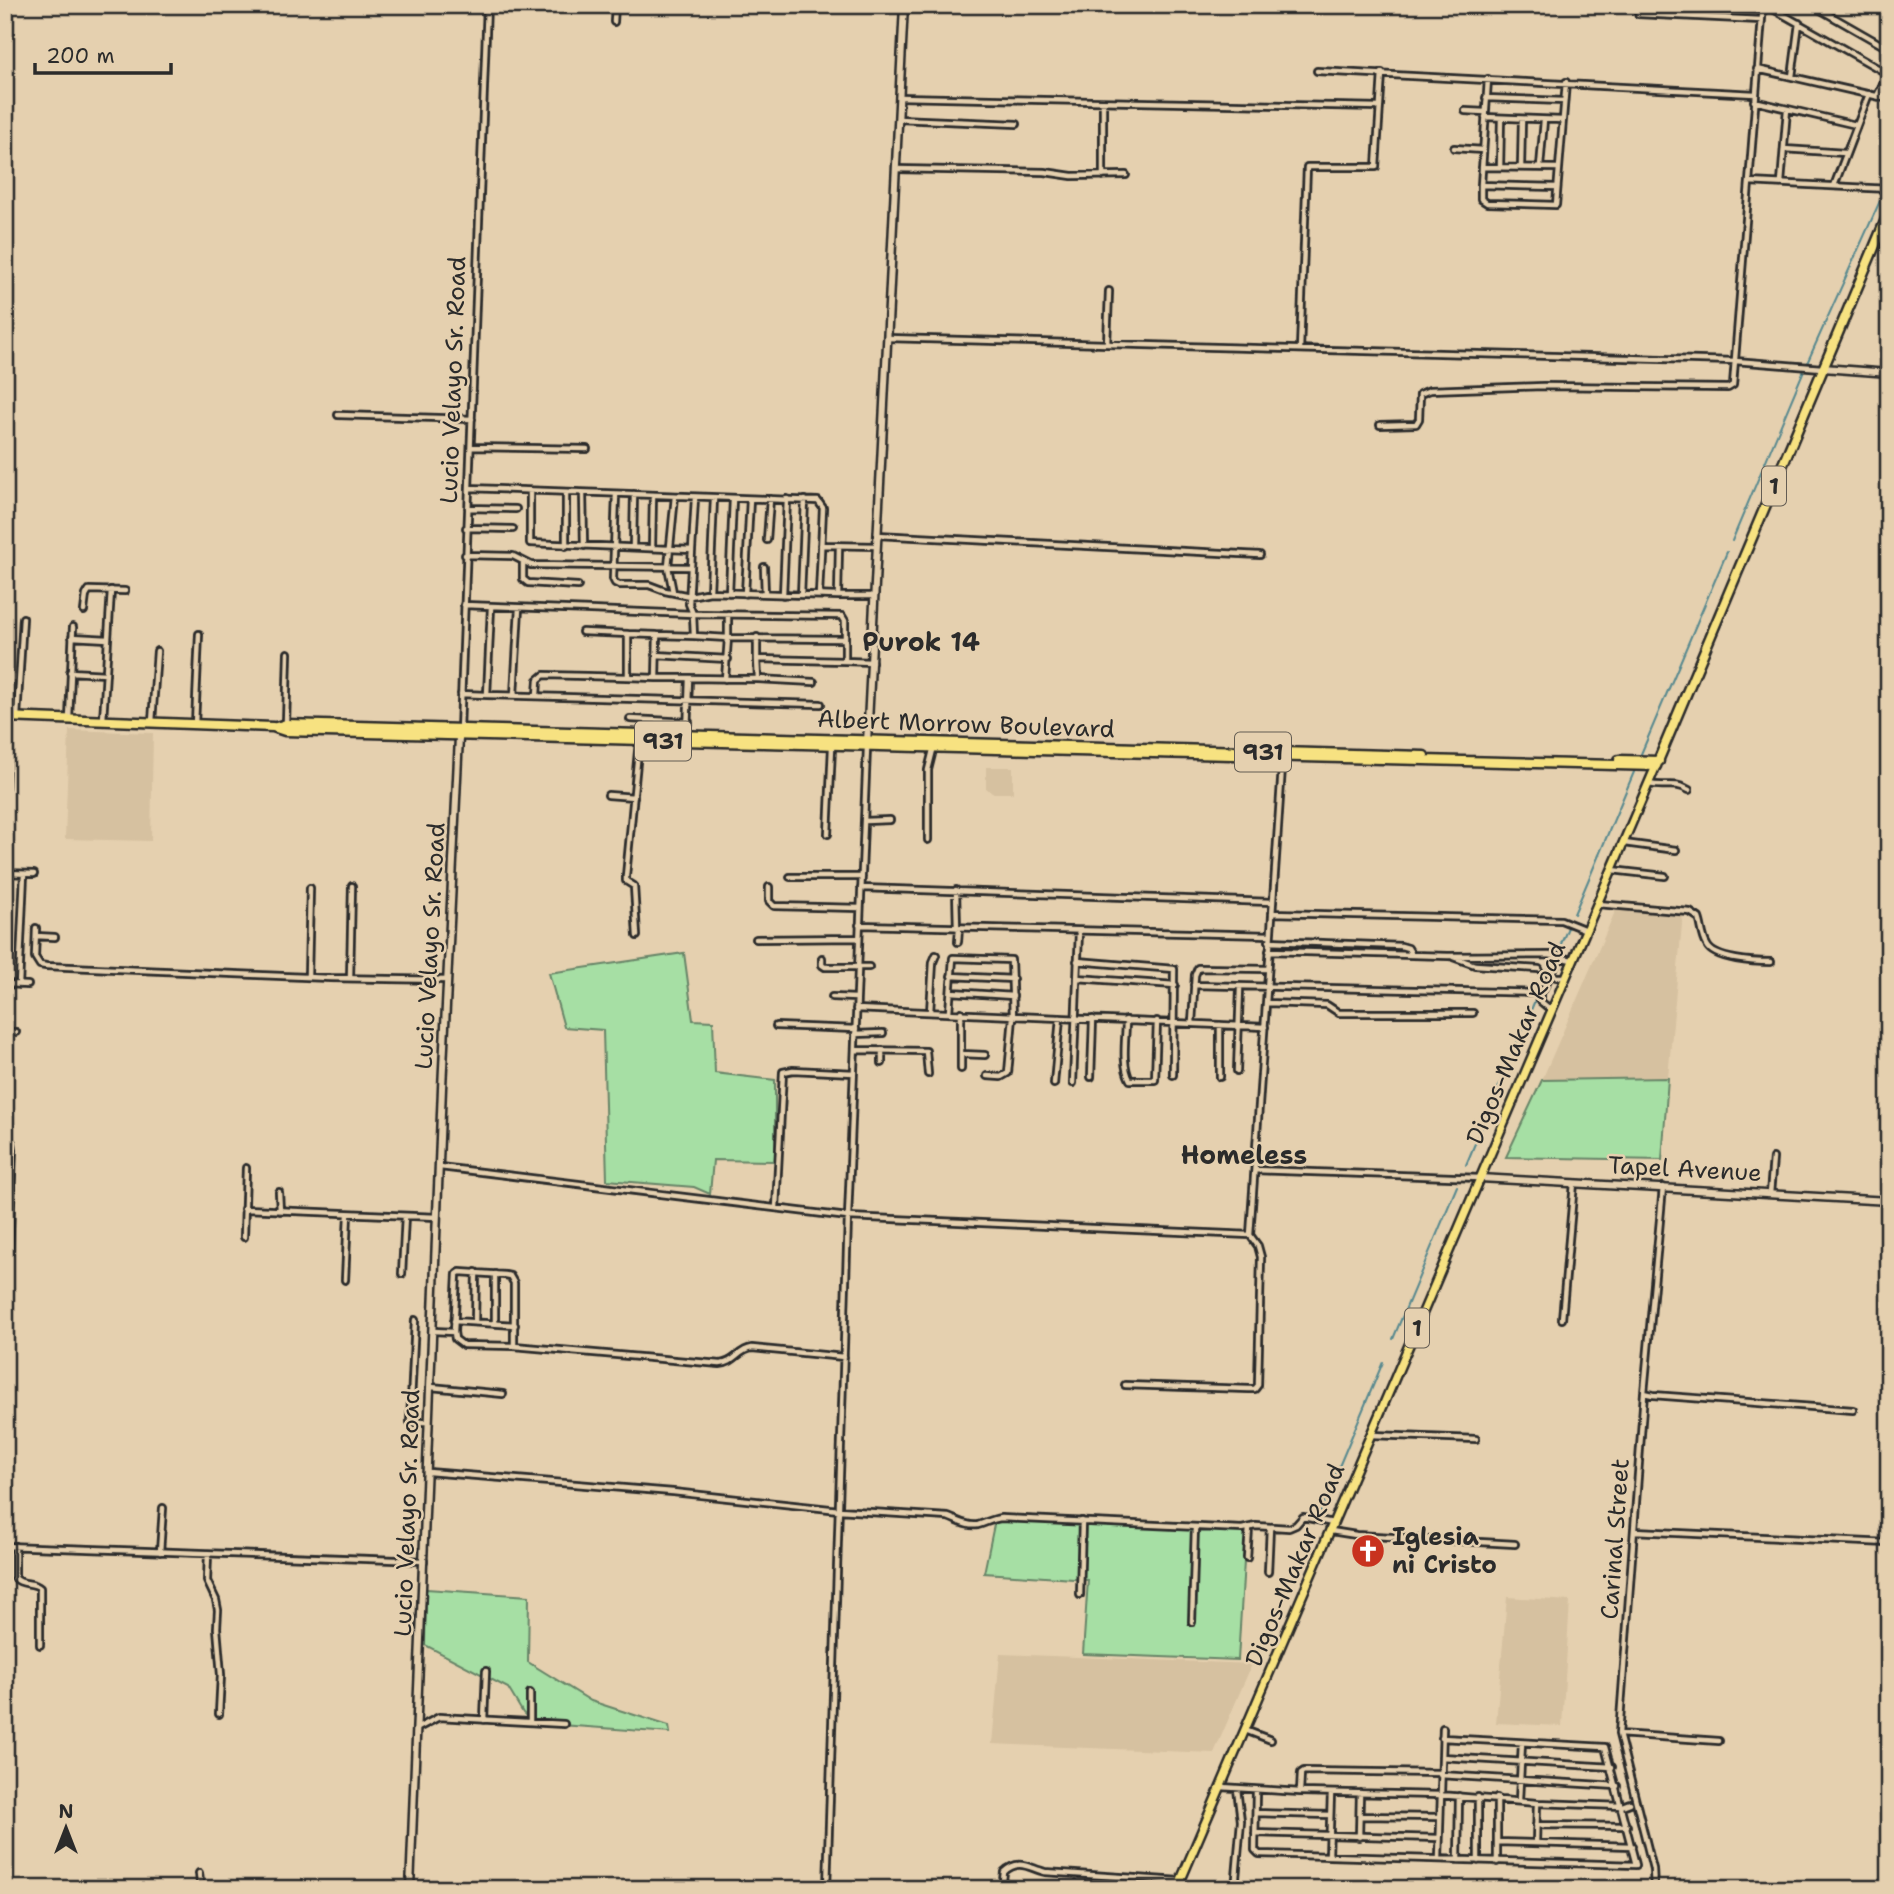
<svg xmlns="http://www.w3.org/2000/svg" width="1894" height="1894" font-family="'Shantell Sans',sans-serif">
  <rect width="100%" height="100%" fill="#e5d0af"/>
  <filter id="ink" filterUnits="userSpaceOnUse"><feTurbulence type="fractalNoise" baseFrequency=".0143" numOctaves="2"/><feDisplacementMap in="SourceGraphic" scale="14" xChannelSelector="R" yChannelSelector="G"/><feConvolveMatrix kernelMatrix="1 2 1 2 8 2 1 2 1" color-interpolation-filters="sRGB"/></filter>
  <g filter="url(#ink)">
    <!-- built -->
    <path fill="#d6c1a0" d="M69,730l84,3 -2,108 -86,-2z
      M986,767h27v26h-21l-6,-5z
      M1617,907l66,6 -15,165 -126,2z
      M1507,1597l63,4 -8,125 -66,-3z
      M1000,1654l252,10 -38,89 -222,-9z"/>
    <!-- green -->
    <path fill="#a6dfa4" stroke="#688568" stroke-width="2" d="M684,953l9,67 20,1 2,52 60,7v81l-62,-1 -3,34 -16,-7 -87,-7 -4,-150 -39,-3 -15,-54z
      M1668,1078l-6,82 -156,-3 36,-77z
      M995,1520l251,8 -8,132 -155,-6 5,-74 -104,-7z
      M426,1589l103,7 -1,66 63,39 78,25 1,7 -137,-10 -10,-10 -15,-25 -83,-43z"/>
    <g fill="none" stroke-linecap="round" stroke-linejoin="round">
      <!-- stream -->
      <path stroke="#59898f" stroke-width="2" d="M891,196l9,-191
        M1808,361l76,-169
        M470,396l14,-391
        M879,434l2,-39
        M465,525l4,-99
        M1732,541l72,-171
        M457,724l8,-193
        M1641,754l86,-202
        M1574,914l60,-142
        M857,935l1,-20
        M1558,951l11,-26
        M856,963l1,-23
        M444,974l7,-127
        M1540,988l13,-28
        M855,994l1,-24
        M443,996l1,-13
        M853,1024l2,-23
        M853,1047v-12
        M1466,1165l70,-167
        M1393,1339l64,-153
        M1319,1514l64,-152
        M825,1889l10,-331"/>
      <!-- street casing -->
      <g stroke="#2b2b2b" stroke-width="10">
        <path id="street" d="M1766,5l122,69
          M1812,5l77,44
          M865,8v-3
          M1638,14l123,6
          M614,22l1,-17
          M1757,69l132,30
          M1317,71l438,23
          M1792,77l7,-54
          M1488,79l-7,106v14l6,4 69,2 10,-123
          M1877,96l12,-24
          M899,97l480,10
          M1486,98l78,3
          M1754,101l102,24
          M1103,102v74
          M1465,111l20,1
          M1485,117l77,3
          M898,119l119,5
          M1454,148l29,2
          M1784,149l61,4
          M1482,167l76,1
          M1500,167l1,-49
          M1521,167l1,-48
          M1540,167l4,-47
          M896,169l149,3 27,4 54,-1
          M1749,182l140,7
          M1781,183l6,-74
          M1481,185l76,2
          M1834,186l35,-92
          M888,338l847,23 87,7
          M1107,344l2,-53
          M1300,349l7,-182h69l6,-94
          M338,415l134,4
          M1380,425l36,-1 3,-5 1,-25 10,-4 113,-4 185,2 5,-3 30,-380
          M471,447l116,2
          M469,488l349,13 5,7 -4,87
          M530,491v52l162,7
          M566,492v54
          M583,493l1,53
          M616,494l-3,85 2,4 4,2h30l16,6 25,5 20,-4 128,4 1,-50
          M468,508l48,1
          M466,528l47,1
          M877,535l383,20
          M767,540l3,-41
          M821,545l56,1
          M633,547l1,-53
          M652,548l1,-53
          M465,555l48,1 18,9 160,2 4,-69
          M523,563v16l5,4 50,3
          M764,567l1,27
          M673,592l-5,-25 7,-71
          M710,592l4,-94
          M729,593l4,-94
          M745,594l5,-95
          M783,595l4,-96
          M801,595l4,-95
          M838,596h35
          M464,605l229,9 -4,-10 2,-37
          M491,607l-4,88 334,9
          M84,611l2,-16 3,-5 36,1
          M582,632l46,2
          M72,637l36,2
          M757,637v22
          M656,655l72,4
          M845,661l27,1
          M70,672l36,2
          M656,678l-28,-1v-43l29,1
          M689,678h-33l1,-43 37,1
          M725,679l3,-41 117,1v-18l-3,-5 -145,-2h-4l1,22 34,2v-24
          M758,679l-1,-20 88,2v-22
          M461,694l26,1
          M514,695l5,-87
          M537,695l1,-15 6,-5 84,2
          M17,717l6,-99
          M69,719l4,-92
          M630,719l59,3
          M103,720l8,-130
          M152,722l5,-71
          M286,723l2,-70
          M195,724l4,-90
          M460,730l27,-725
          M687,735l2,-57 69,1 56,3
          M1649,784c16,4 25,-3 40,6
          M5,787l2,-69
          M608,795l26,2
          M865,821l25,-1
          M828,834l4,-87
          M928,840v-70l5,-20
          M1624,843l52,7
          M1612,870l53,6
          M5,873l29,1
          M790,877h72
          M769,887v14l5,5 86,2
          M861,888l411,14
          M956,890l1,38
          M1598,904l92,8 9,6c3,8 3,19 8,27 7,15 49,17 64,17
          M1272,913l289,7 25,10
          M859,925l411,10
          M36,928l-1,29 5,8 6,1 284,12 117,2
          M36,936l19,1
          M637,936l-3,-50 -8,-5v-5l13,-135
          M756,939l103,-1
          M1269,941l132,5 7,2 3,5
          M958,942l1,-14
          M1269,951l179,5 101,-1 23,5
          M1453,957l22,8 64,4
          M822,958v7l3,2h44
          M1077,961l97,8 -1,106
          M1553,973l3,4h9
          M308,976l2,-88
          M951,976l62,3
          M350,978l2,-92
          M1077,978l98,7
          M5,984l23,1
          M19,985l5,-111
          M1194,985l347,8 19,-36
          M951,992l62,4
          M1541,993l-2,7 12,10
          M832,997l24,1
          M1267,1003l60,2 12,8h134
          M856,1009l409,18
          M5,1011h2
          M930,1012l3,-50 3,-7
          M949,1012l4,-54 58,2 2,57 -5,56 -7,4 -14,-1
          M1126,1020c0,19 -5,43 4,60h25l2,-59
          M1192,1023l3,-48 3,-7 69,1
          M776,1026l80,3
          M5,1032h11
          M855,1034l28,-1
          M855,1050l71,1 2,23
          M882,1050v13
          M962,1054l23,1
          M961,1069v-57
          M1237,1071l3,-83
          M1091,1077l2,-58
          M1220,1077v-52
          M1073,1083l6,-152
          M1054,1084l6,-66
          M5,1142l7,1 1,7 -4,103 -4,4
          M440,1167l408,50 402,18
          M1255,1170l225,8
          M279,1192l1,19
          M1770,1194l3,-36
          M776,1208l7,-136 10,-2 61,3
          M244,1209l193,8
          M244,1237l2,-69
          M402,1274l3,-58
          M495,1274v49
          M345,1280l3,-66
          M1562,1319l12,-136
          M415,1320l-5,102h19
          M454,1321l61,4
          M475,1322l1,-50
          M433,1331l21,1 1,7 8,6 51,1 206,18c15,-1 18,-14 32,-16l92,9
          M454,1332l3,-58 3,-2 45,3 5,1 4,7v63
          M1125,1385l124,4h6l3,-4 3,-128 -3,-11 -8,-11c12,-156 21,-312 32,-468l-2,-8
          M431,1387l72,7
          M1644,1393l9,2 200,15
          M1372,1435l104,4
          M428,1472l245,20 166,18 109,7c9,3 19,10 30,8 8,-2 14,-6 23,-7l241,11 14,-3 33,2 7,-3 7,-8 30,6
          M1331,1531l25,4 159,9
          M1634,1531l255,12
          M5,1546l419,15
          M15,1546v32c7,8 18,3 25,10v57
          M160,1552l3,-44
          M208,1554l-1,27 9,19 2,10 -1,18 4,47 -2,39
          M1247,1558l2,-30
          M1268,1572l2,-45
          M1080,1595l2,-74
          M1192,1622l3,-95
          M484,1720l2,-49
          M530,1722v-29
          M418,1728l21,-11 125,7
          M1245,1730l26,10
          M1619,1734l100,7
          M1442,1757l170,10
          M1440,1775l177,11
          M1221,1787l79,5 140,3 97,8 85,3 8,-3
          M1256,1790l-1,60 4,4 377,11 -31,-118 -163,-9
          M1300,1792l1,-19 3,-2 137,2
          M1497,1798v64
          M1519,1800l3,-57
          M1256,1813l74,2
          M1360,1816l79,1
          M1536,1825l91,1
          M1255,1833l184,5
          M1359,1837l1,-44
          M1497,1842l135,4
          M1536,1843l1,-40
          M1329,1856l2,-63
          M1439,1859l4,-131
          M1458,1860l1,-64
          M1478,1861v-64
          M199,1873l1,9 5,7
          M827,1889l21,-672 19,-469
          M1002,1889l2,-17c15,-14 25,-4 41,0l135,9
          M1235,1889l6,-68 -4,-32
          M1654,1889l-1,-20 -34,-135 25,-341 19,-206"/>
      </g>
      <!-- secondary casing -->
      <g stroke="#2b2b2b" stroke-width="11">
        <path id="secondary" d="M1823,368l66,5
          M867,743l37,-738
          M1480,1178l409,23
          M410,1889l32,-801 17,-351"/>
      </g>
      <!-- primary casing -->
      <g stroke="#2b2b2b" stroke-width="12">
        <path id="primary" d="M1177,1889l479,-1123"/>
      </g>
      <!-- highway casing -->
      <g stroke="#2b2b2b" stroke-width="13">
        <path id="highway" d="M5,717l268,10 12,4c120,4 239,5 358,9 338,11 676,19 1013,26l233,-554
          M276,727l10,-3 1138,32
          M1619,760l40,1"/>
      </g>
      <!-- street -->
      <use href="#street" stroke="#e5d0af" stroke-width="4.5"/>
      <!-- secondary -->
      <use href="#secondary" stroke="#e5d0af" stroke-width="6"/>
      <!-- primary -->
      <use href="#primary" stroke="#f7e281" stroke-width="7"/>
      <!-- highway -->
      <use href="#highway" stroke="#f7e281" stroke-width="8"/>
    </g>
  </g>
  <!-- icons -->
  <defs>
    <g id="church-disc" transform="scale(1.75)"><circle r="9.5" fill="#c8321e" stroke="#e5d0af"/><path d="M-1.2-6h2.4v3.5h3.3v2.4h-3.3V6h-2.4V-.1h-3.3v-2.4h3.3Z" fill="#fff"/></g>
  </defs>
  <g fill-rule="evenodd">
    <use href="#church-disc" x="1368" y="1551"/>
  </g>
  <g text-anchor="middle" stroke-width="5" stroke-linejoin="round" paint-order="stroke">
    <!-- shield labels -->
    <g fill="#e5d0af" stroke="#635c53" stroke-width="2">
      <rect x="1762" y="466.5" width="24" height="39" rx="5"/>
      <rect x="635" y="721.5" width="56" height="39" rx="5"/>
      <rect x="1235" y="732.5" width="56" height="39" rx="5"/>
      <rect x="1405" y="1308.5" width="24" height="39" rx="5"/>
    </g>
    <g font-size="23" font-weight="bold" fill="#2b2b2b">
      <text x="1774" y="494">1</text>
      <text x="663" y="749">931</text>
      <text x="1263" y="760">931</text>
      <text x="1417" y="1336">1</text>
    </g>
    <!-- street labels -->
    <g font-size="24" fill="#2b2b2b" stroke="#e5d0af">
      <text transform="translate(453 380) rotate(-88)" y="8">Lucio Velayo Sr. Road</text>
      <text transform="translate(966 724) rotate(2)" y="8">Albert Morrow Boulevard</text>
      <text transform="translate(430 946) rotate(-87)" y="8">Lucio Velayo Sr. Road</text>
      <text transform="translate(1516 1043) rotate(-67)" y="8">Digos-Makar Road</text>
      <text transform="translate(1685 1169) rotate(3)" y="8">Tapel Avenue</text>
      <text transform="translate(407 1513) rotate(-88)" y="8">Lucio Velayo Sr. Road</text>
      <text transform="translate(1615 1539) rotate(-86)" y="8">Carinal Street</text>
      <text transform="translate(1295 1565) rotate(-67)" y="8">Digos-Makar Road</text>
    </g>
    <!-- poi labels -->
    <g font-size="24" font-weight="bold" fill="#2b2b2b" stroke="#e5d0af" text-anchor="start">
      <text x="1392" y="1545">Iglesia<tspan x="1392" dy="28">ni Cristo</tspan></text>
    </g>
    <!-- neighbourhood labels -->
    <g font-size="26" font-weight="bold" fill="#2b2b2b" stroke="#e5d0af">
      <text x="921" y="651">Purok 14</text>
      <text x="1244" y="1164">Homeless</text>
    </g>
  </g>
  <!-- margin -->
  <rect width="1894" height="1894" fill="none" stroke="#e5d0af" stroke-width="28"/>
  <rect x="14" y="14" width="1866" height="1866" fill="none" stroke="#2b2b2b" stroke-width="2.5" filter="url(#ink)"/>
  <!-- north arrow -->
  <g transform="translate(66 1828)" stroke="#e5d0af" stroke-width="5" paint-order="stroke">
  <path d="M0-5L12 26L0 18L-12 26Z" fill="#2b2b2b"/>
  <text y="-10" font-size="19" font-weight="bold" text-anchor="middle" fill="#2b2b2b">N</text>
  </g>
  <!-- scale -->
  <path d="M35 63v10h136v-10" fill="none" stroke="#2b2b2b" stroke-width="3.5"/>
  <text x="46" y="63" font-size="21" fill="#2b2b2b" stroke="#e5d0af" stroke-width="5" paint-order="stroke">200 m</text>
</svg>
